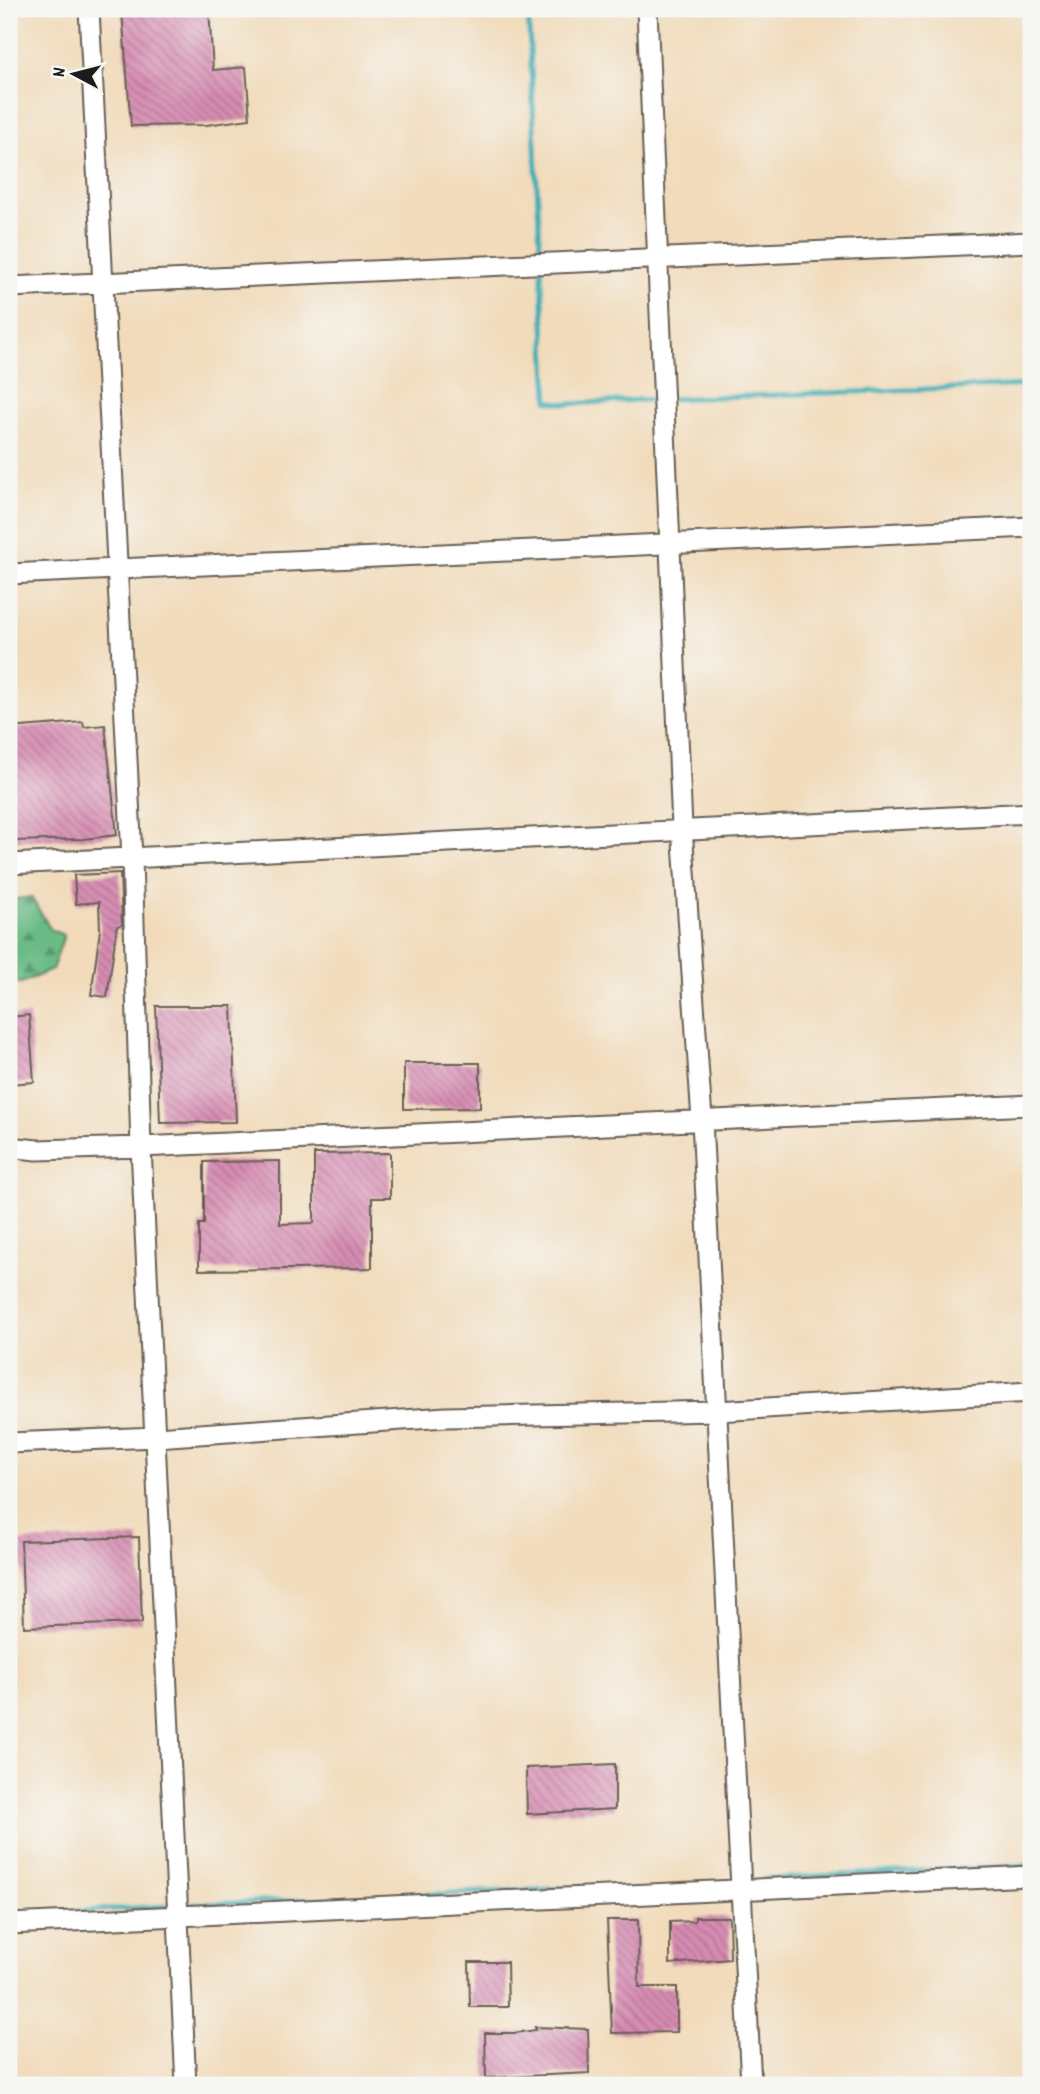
<svg xmlns="http://www.w3.org/2000/svg" width="1040" height="2094" font-family="Dekko,sans-serif">
  <defs>
    <pattern id="forest-firs" width="22" height="20" patternUnits="userSpaceOnUse" patternTransform="scale(1.75)"><rect width="22" height="20" fill="#6bbb86"/><path d="M5 1l3.5 6h-7zM16 11l3.5 6h-7z" fill="#57976d"/></pattern>
    <pattern id="building-back-hatch" width="6" height="6" patternUnits="userSpaceOnUse" patternTransform="scale(1.75)"><rect width="6" height="6" fill="#d78cb2"/><path d="M-1 5l2 2M0 0l6 6M5-1l2 2" fill="none" stroke="#ae7290"/></pattern>
  </defs>
  <rect width="100%" height="100%" fill="#f6f6f2"/>
  <filter id="ink" filterUnits="userSpaceOnUse"><feTurbulence type="fractalNoise" baseFrequency=".0143" numOctaves="2"/><feDisplacementMap in="SourceGraphic" scale="14" xChannelSelector="R" yChannelSelector="G"/><feConvolveMatrix kernelMatrix="1 2 1 2 8 2 1 2 1" color-interpolation-filters="sRGB"/></filter>
  <filter id="wash" filterUnits="userSpaceOnUse"><feTurbulence type="fractalNoise" baseFrequency=".00686" numOctaves="4" result="noise"/><feDisplacementMap in="SourceGraphic" scale="28" xChannelSelector="R" yChannelSelector="G"/><feGaussianBlur stdDeviation="1.57" result="paint"/><feColorMatrix in="noise" values="0 0 0 0 0 0 0 0 0 0 0 0 0 0 0 0 0 1.4 0 .05"/><feComposite in="paint" operator="in"/></filter>
  <g filter="url(#wash)">
    <rect width="100%" height="100%" fill="#f1dbbb"/>
    <!-- forest -->
    <path fill="url(#forest-firs)" stroke="#446c51" stroke-width="2" d="M31,897l20,33 13,5 -12,35 -31,13 -12,-1v-82z"/>
    <g fill="none" stroke-linecap="round" stroke-linejoin="round">
      <!-- stream -->
      <path stroke="#3bacb5" stroke-width="5" d="M528,9l20,392 19,3 92,-5
        M669,399l362,-14
        M764,1879l267,-14
        M183,1905l413,-18
        M61,1912l112,-6"/>
    </g>
    <g id="blocks">
      <!-- building -->
      <path fill="url(#building-back-hatch)" d="M209,9l4,61 33,-3 4,52 -44,6 -75,1 -9,-115z
        M83,722l1,5 21,-2 12,110 -34,4 -69,2 -5,-113z
        M120,873l2,52 -5,1 -10,71 -16,-2 9,-65 -1,-28 -23,2 -2,-29z
        M156,1006h76l4,116 -76,1z
        M29,1015l5,67 -25,2v-67z
        M404,1063h76v45l-76,1z
        M390,1153v45h-18v70l-173,2v-46h5v-62l76,-1v63l34,-1v-69z
        M139,1537l3,86 -118,4 -3,-86z
        M615,1764v45l-88,5 -1,-46z
        M695,1917h34l1,42 -60,5v-42l25,-1z
        M607,1920h31l1,67h38v45l-65,1z
        M469,1962h38l1,45h-38z
        M535,2027l53,2 1,44 -103,5 -1,-45h30l21,-3z"/>
    </g>
  </g>
  <g filter="url(#ink)">
    <use href="#blocks" fill-opacity="0" stroke="#675f54" stroke-width="2"/>
    <g fill="none" stroke-linecap="round" stroke-linejoin="round">
      <!-- minor casing -->
      <g stroke="#675f54" stroke-width="23">
        <path id="minor" d="M89,9l43,849 9,289 45,938
          M647,9l35,819 20,292 49,965
          M9,287l1022,-45
          M9,574l1022,-47
          M9,864l1022,-51
          M9,1147l28,3 104,-3 890,-42
          M9,1443l147,-6 290,-20 271,-6 314,-19
          M9,1924l1022,-48"/>
      </g>
      <!-- minor -->
      <use href="#minor" stroke="#fff" stroke-width="19"/>
    </g>
  </g>
  <!-- margin -->
  <rect width="1040" height="2094" fill="none" stroke="#f6f6f2" stroke-width="35"/>
  <!-- north arrow -->
  <g transform="translate(74 74) rotate(277)" stroke="#f6f6f2" stroke-width="5" paint-order="stroke">
  <path d="M0-5L12 26L0 18L-12 26Z" fill="#1c1c1c"/>
  <text y="-10" font-size="19" font-weight="bold" text-anchor="middle" fill="#1c1c1c">N</text>
  </g>
</svg>
